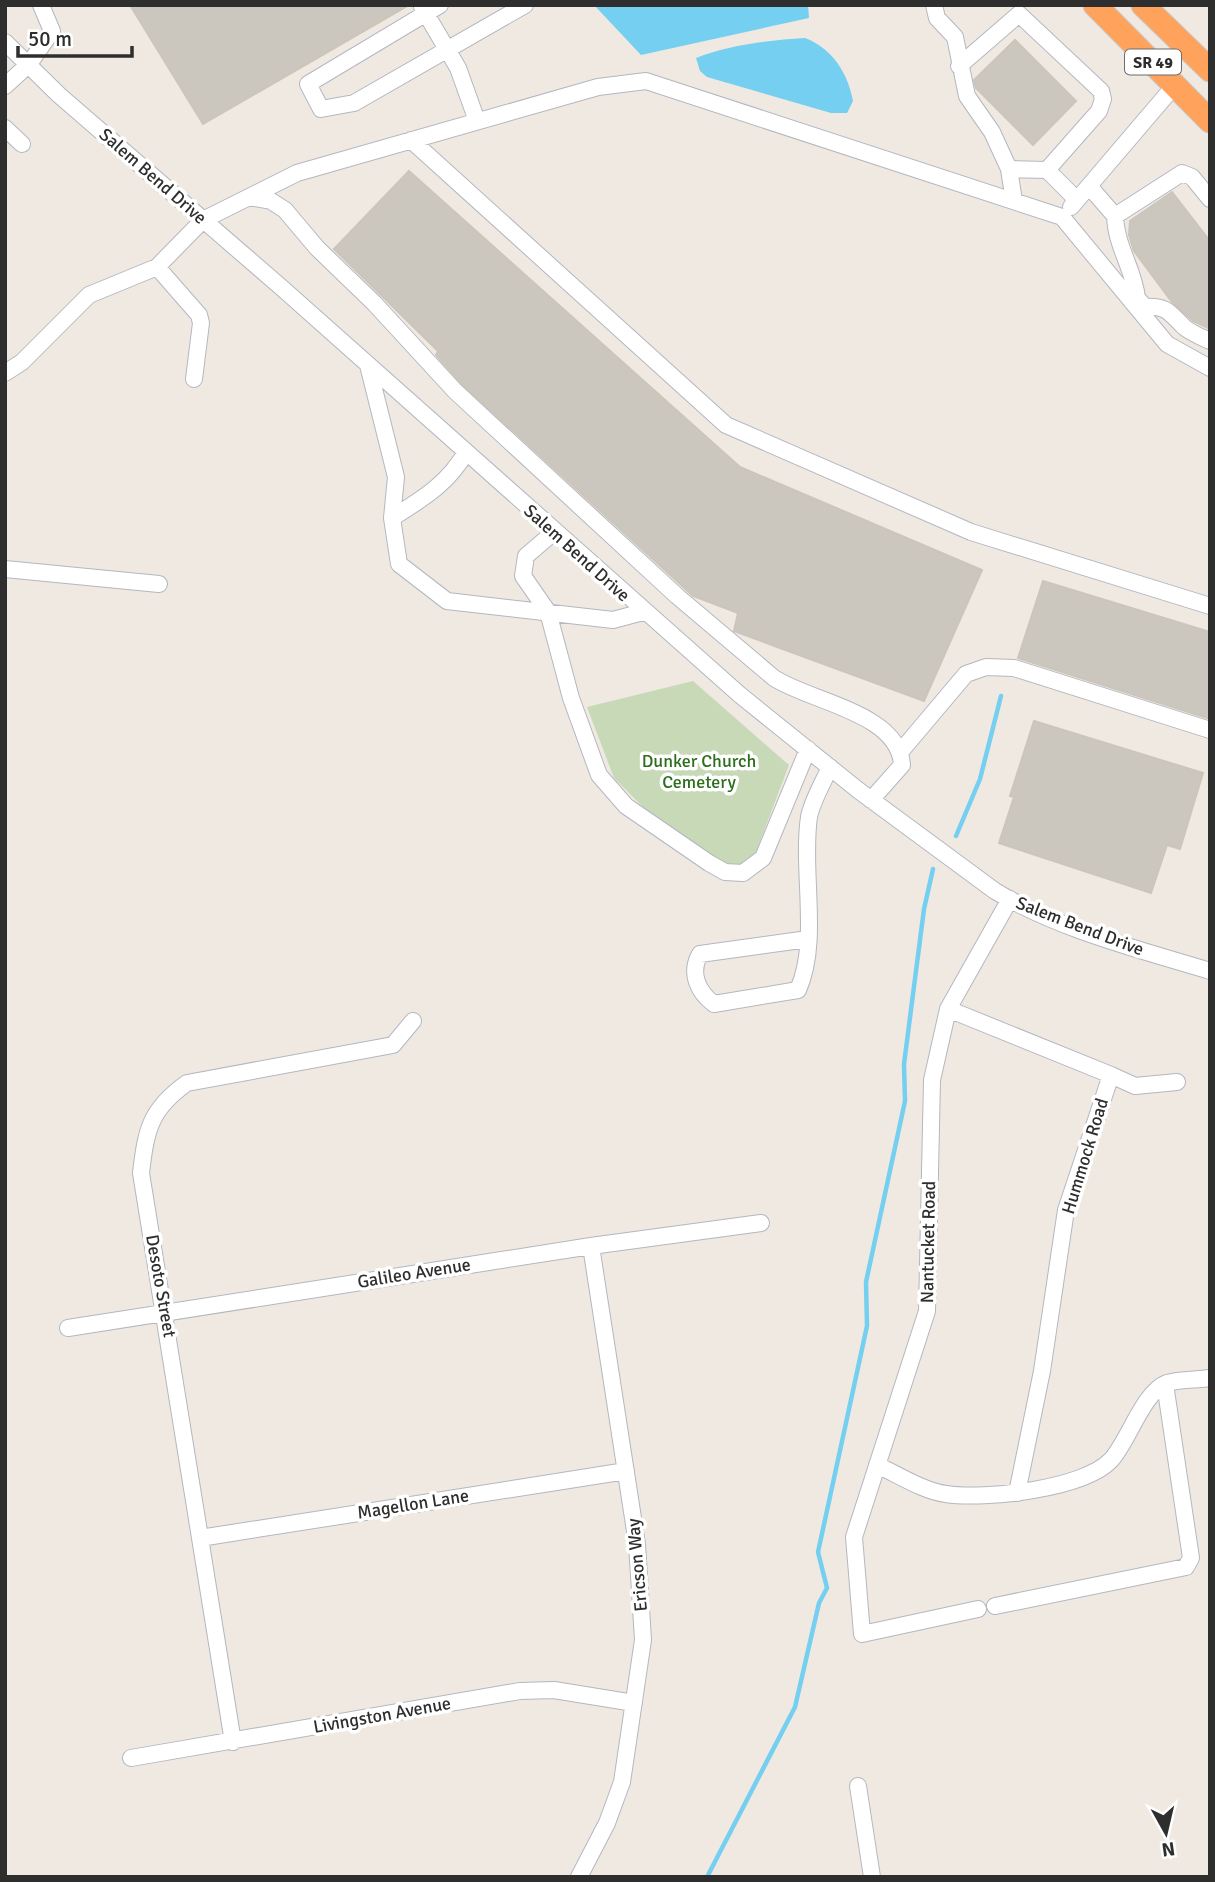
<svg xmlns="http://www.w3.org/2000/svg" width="1215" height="1882" font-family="Signika,sans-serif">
  <rect width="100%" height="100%" fill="#efe9e1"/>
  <!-- cemetery -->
  <path fill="#c8d9b8" d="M693,681l96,84 -36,95 -12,7 -10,1 -72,-45 -45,-45 -27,-71z"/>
  <!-- water -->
  <path fill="#75cff0" d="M594,5h214l1,13 -168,37z
    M805,38c27,10 43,35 48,63l-6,12h-16l-124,-36 -7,-6 -4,-13c33,-13 74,-18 109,-20z"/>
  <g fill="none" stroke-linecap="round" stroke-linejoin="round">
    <!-- stream -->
    <path stroke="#75cff0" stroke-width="4.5" d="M956,836l24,-57 21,-83
      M707,1877l88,-170 24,-104 8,-15 -9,-36 49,-226 -1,-44 39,-181 -1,-37 20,-155 9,-40"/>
  </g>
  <!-- building -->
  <path fill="#cbc7bf" stroke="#cbc5ba" stroke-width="2" d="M130,5h279l-206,119z
    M1015,40l61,61 -43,44 -57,-57 -2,-8z
    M409,171l331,296 242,103 -58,131 -190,-70 4,-18 -45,-17 -231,-212 -26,-29 2,-4 -104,-102z
    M1172,192l38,49v88l-17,-8 -21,-19 -38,-51 -5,-16 1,-14z
    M1043,581l167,51v87l-192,-61z
    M1034,721l169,52 -23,76 -13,-4 -16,48 -152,-50 15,-46 -4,-1z"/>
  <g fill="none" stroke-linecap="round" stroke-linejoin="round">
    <!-- minor casing -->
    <g stroke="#b4b7c1" stroke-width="18">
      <path id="minor" d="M440,5l-132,79 13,25 33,-6 171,-98
        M934,5l3,13 18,19 12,59 25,36 17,37 5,32
        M422,7l36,61 19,53
        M5,42l54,53 223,193 458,407 118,95 137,101c65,39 143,58 215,80
        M959,66l60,-52 82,77 2,8 -4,12 -52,59 30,30
        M5,86l24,-22 23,-33 -11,-26
        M5,128l17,16
        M411,140l315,285 245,107 239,74
        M1009,169l38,1
        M1089,186l26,30 67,-43 10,4 18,22
        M249,197l48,-24 301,-86 48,-6 416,136 105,127 43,24
        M1071,207l104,-122
        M1115,216c1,31 19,53 22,82l-5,4
        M157,267l42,48 2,8 -7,56
        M1137,298l8,9c21,-2 25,6 39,20 7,6 17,10 26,14
        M368,365l28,112 -4,41 7,46 48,37 166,19 30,-8
        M5,373l17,-11 67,-67 68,-28 46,-47 46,-23 22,4 14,9 32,38 57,55 81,88 222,205 97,82c37,24 125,35 128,87l-31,35
        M392,518c30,-19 56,-34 74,-66
        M554,532l-28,24 -3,20 25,36 23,86 28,77 27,31 83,57 16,9 18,1 20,-15 45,-109
        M5,569l154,15
        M901,751l65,-77 20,-7 28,1 196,62
        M808,939l-108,15c-11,19 -2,38 14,50l84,-14c22,-49 3,-119 11,-173 3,-16 14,-34 21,-50
        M948,1009l163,66 -45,135 -24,161 -25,122
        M1111,1075l24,11 42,-4
        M68,1328l523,-82 170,-23
        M877,1465c20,9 46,26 69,29 38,6 138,-5 165,-34 17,-18 32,-68 56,-77 13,-4 30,-3 43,-5
        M200,1538l426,-67
        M995,1606l191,-39 5,-9 -26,-174
        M978,1609l-116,25 -8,-97 73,-226 5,-231 16,-71 62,-110
        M233,1742l-92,-569c5,-43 9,-64 46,-90l206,-38 20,-24
        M131,1758l389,-67 34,-1 80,13
        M858,1786l14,91
        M579,1877l28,-54 15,-41 21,-142 -6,-96 -46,-298"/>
    </g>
    <!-- highway casing -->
    <g stroke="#c9c9c9" stroke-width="25">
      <path id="highway" d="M1095,5l115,116
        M1143,5l67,65"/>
    </g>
    <!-- minor -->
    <use href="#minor" stroke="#fff" stroke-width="16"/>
    <!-- highway -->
    <use href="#highway" stroke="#ffa35c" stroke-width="23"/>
  </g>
  <g text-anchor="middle" stroke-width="7" stroke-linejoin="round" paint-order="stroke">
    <!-- shield labels -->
    <rect fill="#fff" stroke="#6d6d6d" stroke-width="2" x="1125" y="49.5" width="56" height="25" rx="5"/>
    <g font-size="16" font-weight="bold" fill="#2e2e2e">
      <text x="1153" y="68">SR 49</text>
    </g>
    <!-- street labels -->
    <g font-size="18" fill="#2e2e2e" stroke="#fff">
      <text transform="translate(153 176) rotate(41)" y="6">Salem Bend Drive</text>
      <text transform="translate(577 553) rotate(42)" y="6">Salem Bend Drive</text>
      <text transform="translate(1080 926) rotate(21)" y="6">Salem Bend Drive</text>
      <text transform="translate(1085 1156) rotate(-73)" y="6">Hummock Road</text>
      <text transform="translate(928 1242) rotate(-89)" y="6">Nantucket Road</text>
      <text transform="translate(414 1273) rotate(-9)" y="6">Galileo Avenue</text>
      <text transform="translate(161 1286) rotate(80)" y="6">Desoto Street</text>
      <text transform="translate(413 1504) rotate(-9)" y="6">Magellon Lane</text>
      <text transform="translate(637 1565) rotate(-95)" y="6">Ericson Way</text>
      <text transform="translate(382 1715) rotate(-10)" y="6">Livingston Avenue</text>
    </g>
    <!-- park labels -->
    <g font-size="18" fill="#2c6e1b" stroke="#fff">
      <text x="699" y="767">Dunker Church<tspan x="699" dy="21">Cemetery</tspan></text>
    </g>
  </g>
  <!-- border -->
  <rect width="1215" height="1882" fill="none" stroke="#2e2e2e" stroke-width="14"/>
  <!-- north arrow -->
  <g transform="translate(1166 1833) rotate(172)" stroke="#ffffff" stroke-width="5" paint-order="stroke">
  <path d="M0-5L12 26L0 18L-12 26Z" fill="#2e2e2e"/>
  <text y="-10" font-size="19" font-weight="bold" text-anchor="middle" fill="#2e2e2e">N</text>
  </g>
  <!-- scale -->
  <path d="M18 46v10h114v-10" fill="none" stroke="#2e2e2e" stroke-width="3.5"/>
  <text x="28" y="46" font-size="21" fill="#2e2e2e" stroke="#ffffff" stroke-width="5" paint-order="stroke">50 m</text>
</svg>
